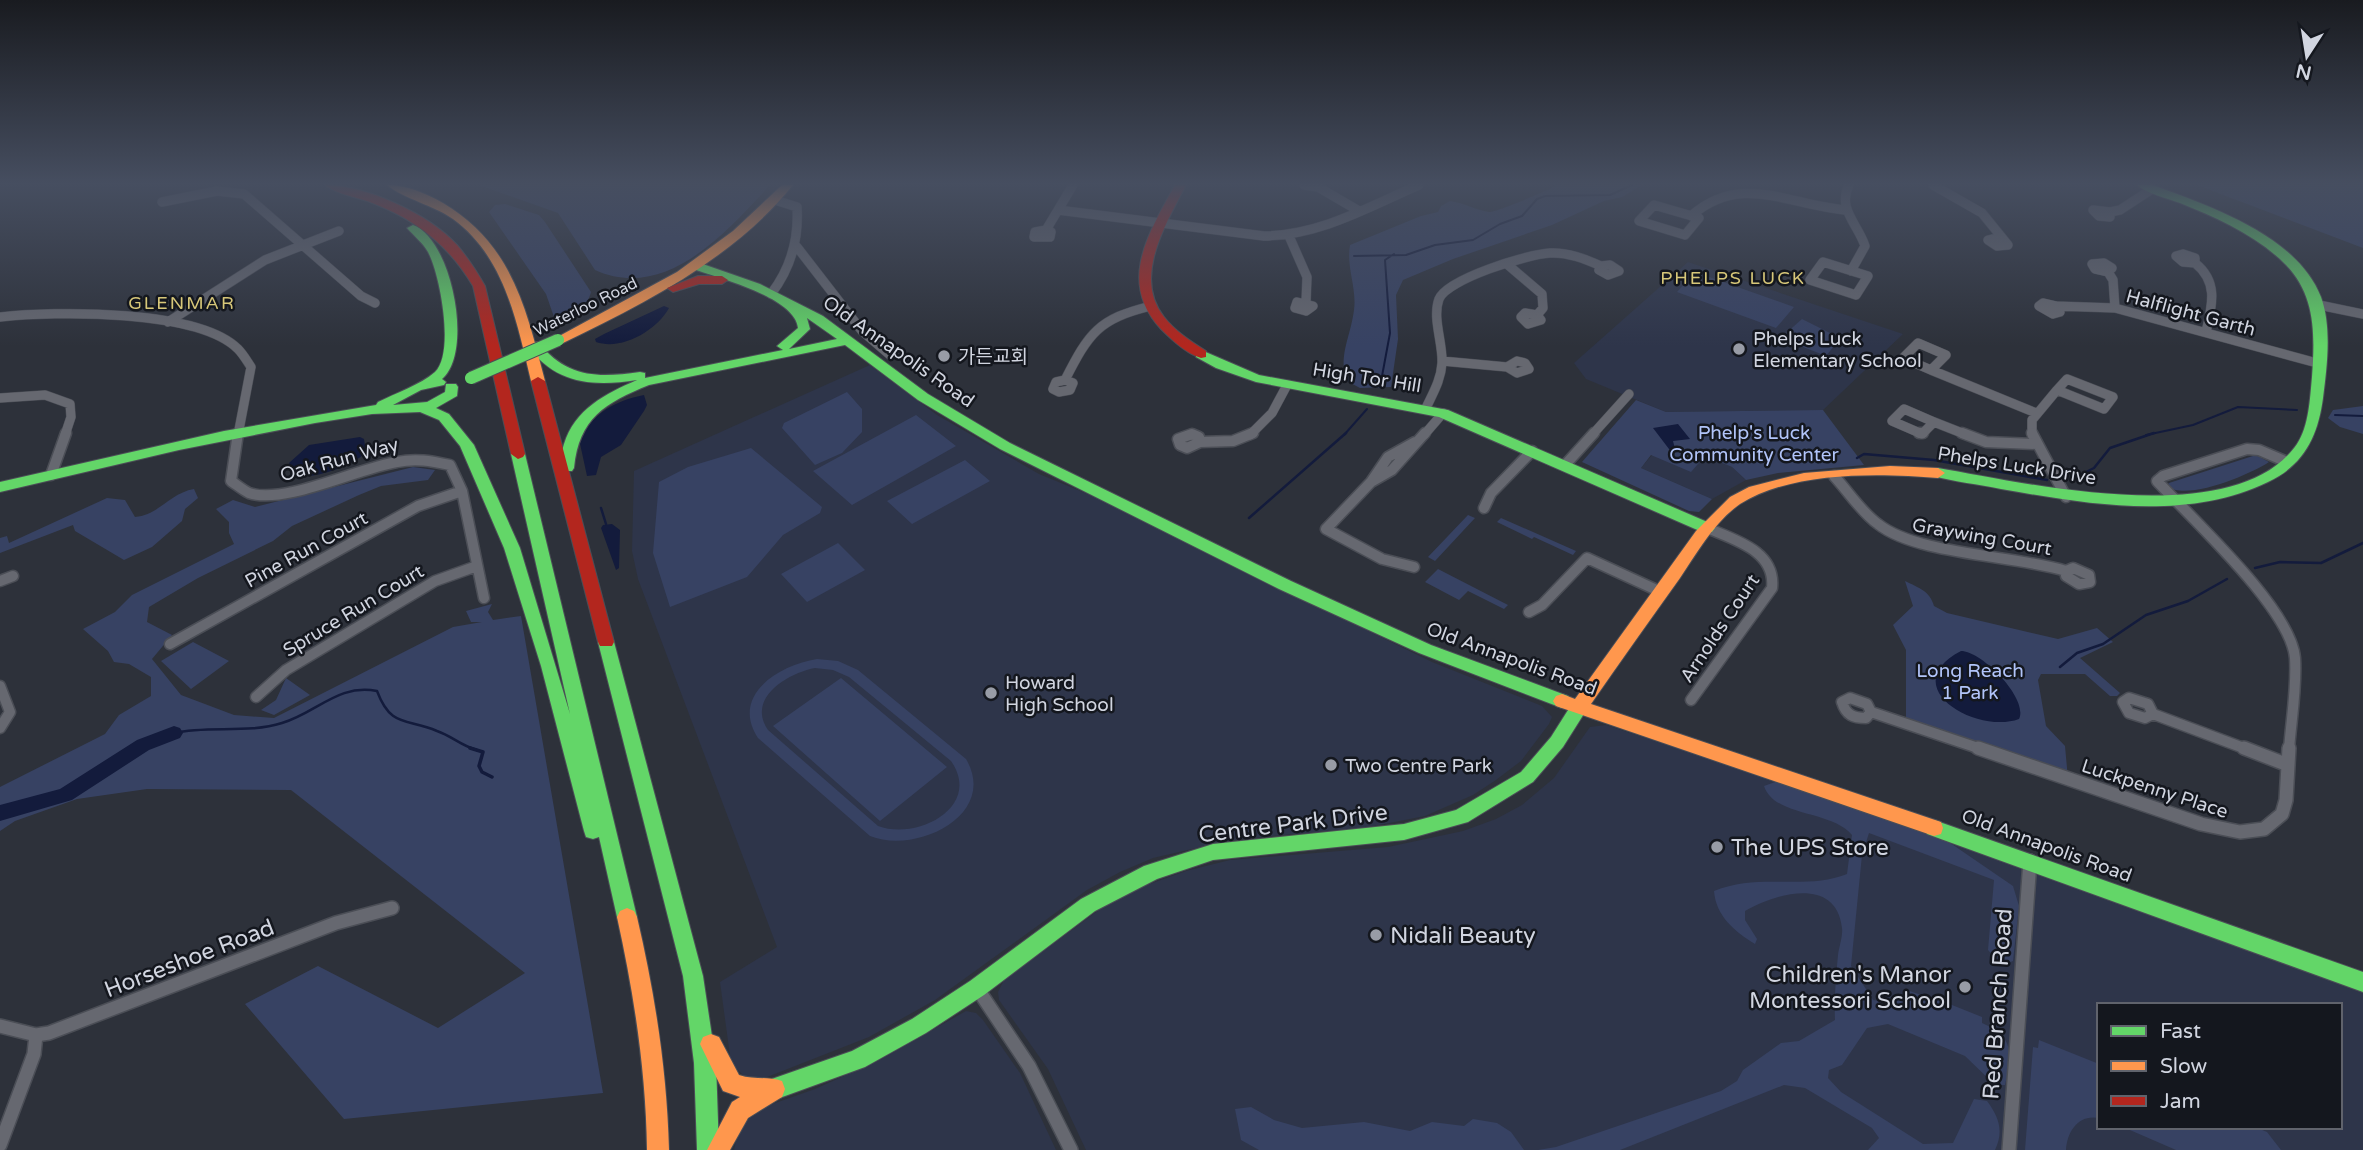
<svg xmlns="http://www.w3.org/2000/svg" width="2363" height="1150" font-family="'Varela Round','Noto Sans KR',sans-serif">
  <rect width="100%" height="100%" fill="#2d313a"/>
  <!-- built -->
  <path fill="#2e354a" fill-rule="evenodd" d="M1688,262l215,72 -80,76 -157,2 -80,-33 -12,-16z
    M870,365l67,50 102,59 56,23 337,165 110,44 10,11 -3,7 -28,37 -25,19 -23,15 -48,21 -56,11 -138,13 -78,18 -33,14 -33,18 -152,110 -66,37 -107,42 -18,-3 -13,-13 -11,-81 57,-35 -139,-368 -6,-28 2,-80z
    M1652,455h53l27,12 14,13 -34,19 -71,-31z
    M1606,725l263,86 494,179v160h-1277l-38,-81 -49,-69 -1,-8 6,-12 99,-73 41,-21 42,-15 44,-11 158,-13 75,-16 33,-12 26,-14 32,-27 36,-51zM2099,1005h241v122h-241z
    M966,1011l10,2 7,7 37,53 36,77h-322l6,-26 21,-16 54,-19 62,-28z"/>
  <!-- green -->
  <path fill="#374263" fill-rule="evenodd" d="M479,185h291c-43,47 -104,117 -175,85l-37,-57z
    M1557,185h85l-20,12 -18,4 -52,24 -99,34 -50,21 -7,15 2,44 -7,48 -31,1 -15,-8c-5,-30 5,-41 9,-70 3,-22 -8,-43 -4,-65l71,-29 17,-4 3,-6 9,-5c14,2 26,9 39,11 5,1 63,-23 68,-27z
    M2197,185h166v63z
    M505,204l34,11 6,7 46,70c-4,16 -20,30 -36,28l-9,-26 -57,-82 6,-7z
    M1695,272l99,35 -18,21 -99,-36z
    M1802,319l28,14 4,13 -8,10 -38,-15 -4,-6z
    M847,392l15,17v23l-20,21 -27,12 -33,-37 2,-5z
    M1636,400l30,12 157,-2 41,55 -86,8 -32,7 -14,-13 -27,-11 -14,16 -40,-17 -10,13 71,31 -13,13 -10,-1 -107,-49z
    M2363,406v28l-23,-7 -12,-9 5,-8z
    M916,415l40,31 -104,59 -39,-34z
    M751,448l71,59 -2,6 -37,22 -36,42 -77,30 -17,-54 6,-71 29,-15z
    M2256,455l13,7c-18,12 -83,40 -102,24l2,-3z
    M965,460l25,21 -78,43 -25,-23z
    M413,467l22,3 -7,10 -47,6 -22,9 -67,31 -19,15 -75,37 -49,29 -2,15 25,13 -20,24 29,36 53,20 40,3 179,-91 29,-5h-11l-5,-11 26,-7 -4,8 5,8 28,-4 82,477 -259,26 -99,-115 73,-38 120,62 87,-55 -234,-183 -144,-1 -70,10 -62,22 -15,10v-44l105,-53 14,-19 32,-19v-19l-22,-13 -15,-2 -6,-11 -25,-22 32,-17 17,-17 102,-51 -5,-11v-11l-13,-13 17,-9 22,7z
    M194,489l4,9 -13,11 -3,12 -30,26 -28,13 -49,-29 -2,-6 -73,28v-15l7,-2 2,7 98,-45 18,2 10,17c24,-2 35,-24 59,-28z
    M1468,515l7,3 -40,43 -7,-4z
    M1501,518l75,33 -3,4 -39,-18 -2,2 -35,-17z
    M838,543l27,27 -58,32 -26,-28z
    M1438,569l70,36 -4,4 -36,-18 -9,9 -34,-18z
    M1905,581c14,7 25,10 29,25l13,7 111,26 39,-11 16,14 -33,16 40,35 -3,3h-7l-25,-22h-44l-3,6 8,46 19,20 3,33 -162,-55v-74l-13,-25 20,-19z
    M193,642l36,19 -38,28 -30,-28z
    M817,659l21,2 20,9 108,89c33,56 -50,96 -96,77l-112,-98c-28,-43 21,-73 59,-79zM815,668l18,2 16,7 102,84c32,46 -34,80 -73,65l-110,-96c-22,-32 20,-57 47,-62z
    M286,678l24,17 -36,20 -13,-5 15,-10z
    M841,678l106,89 -67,54 -107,-95z
    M1778,781l162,55 73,50 6,20 -6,55 -11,4 -14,-15 6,-70 -125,-47 -7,22 -11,111 22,34 17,2 10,-8 3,3 1,-8 17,6 1,-2 60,24v6c33,14 30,31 23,62h-10l-30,-29 -77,-32 -21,4 -25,37 -13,5 -1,8 13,14 82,52 30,-1 21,-44 13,2c12,16 17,30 8,49h-127l11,-12 -7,-10 -67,-40 -21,-3 -164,65h-82l18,-3 165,-56 16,-10 6,-11 38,-27 18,-2 36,-21c-1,-22 1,-43 3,-65 1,-8 5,-19 4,-27 -6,-53 -68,-34 -97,-17v9l12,19 -2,5c-21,-13 -39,-28 -41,-53 46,-19 91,0 133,-17l5,-39c-21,-25 -78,-18 -88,-49z
    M2039,1040l60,24v54c-21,-4 -32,14 -33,32h-41l8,-103 5,1z
    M1251,1107l23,13 28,8 62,-6 46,9 22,-9 32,4 9,-7 24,4 14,9 13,18h-265l-18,-10 -6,-31z
    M2123,1127h132l12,5 14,18h-105z"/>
  <!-- water -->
  <path fill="#131b3c" d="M664,306l5,2c-12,22 -47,43 -73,34l-1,-3 9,-5z
    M644,395l3,10 -3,6 -23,34 -20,12 -5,18 -9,1 -8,-37c15,-26 35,-38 65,-44z
    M1678,424l12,15 -17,2 2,8h-6l-16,-21z
    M360,437l4,2 2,13c-13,14 -51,27 -70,24l-7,-13 20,-18z
    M612,524l8,6 -1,38 -3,2 -15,-42 2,-3z
    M1961,651c21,0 68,48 58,68 -43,16 -125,-33 -58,-68z"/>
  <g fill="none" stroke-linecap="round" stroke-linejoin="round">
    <!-- stream-far2 -->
    <path stroke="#131b3c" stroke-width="2" d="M1354,256l52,-1 29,-10 38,-5 27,-16 22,-8 15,-17 8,-3 65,-1 22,-10
      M1380,387l10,-54 -5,-73 9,-6
      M2335,415l28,1
      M1344,435l23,-26
      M2146,435l47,-10 45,-18 59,3"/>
    <!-- stream-far1 -->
    <path stroke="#131b3c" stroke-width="2.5" d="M1857,458l7,-4 70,6 113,20
      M2072,479l22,-11 16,-20 44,-15
      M601,508l5,16
      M1249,518l97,-85
      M2255,568l25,-6 41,1 42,-20
      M2060,667l17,-14 26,-9 43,-29 42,-14 39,-22
      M174,733c35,-8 73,1 108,-10 34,-10 57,-40 95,-32 14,37 29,27 60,40 15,5 24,15 40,19"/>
    <!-- stream -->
    <path stroke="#131b3c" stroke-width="3.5" d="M470,748l13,4 -4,14 3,6 10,5"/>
    <!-- river -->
    <path fill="#131b3c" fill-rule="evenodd" d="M174,726l6,2 3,5 -3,5 -31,12 -77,50 -72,21v-16l60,-16 77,-49z"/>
    <!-- street-far2 casing -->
    <g stroke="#4b4e56" stroke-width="10">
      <path id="street-far2" d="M1304,185l14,2 41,24
        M1849,185c-12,24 9,39 16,61l-14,25
        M1933,185l49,28 26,32 -11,1 -9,-6 12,-3
        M162,202l55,-11 27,3 117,102 14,7
        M1654,205l45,13 -14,17 -46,-14z
        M1058,210l206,26c57,-1 104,-29 155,-51
        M2093,210l17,2v5l-11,-1z
        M2110,212l10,-2 32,-21
        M1691,216c50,-44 97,-11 154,-6
        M1046,230l5,2 -1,5h-16l1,-5z
        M1046,230l27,-45
        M1289,236l18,41 -1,25
        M797,247l65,84 28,24
        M2183,254l12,4v5l-12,-1 -7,-6z
        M1823,262l45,14 -12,19 -46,-15z
        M2104,263l8,5 -4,4 -13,-3 -3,-5z
        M2195,263c24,19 17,43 11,69
        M1508,265l34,29 1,14 -6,7
        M1610,265l9,6 -11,4 -9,-5 2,-4z
        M2108,272l5,8 2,28
        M771,294c20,-26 28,-54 26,-87l-22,-7
        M1297,302l16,4 -7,5 -11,-3z
        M2043,303l13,3 4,6 -7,2 -14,-8z
        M2319,305l44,9
        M2056,306l59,2 202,55
        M1525,313l12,2 4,5 -13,4 -7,-7z
        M0,317c55,-6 198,-8 238,32 5,5 9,12 13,18l-13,68
        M168,322l97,-62 74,-29
        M1918,343l28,12 -15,15 -28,-12z
        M1442,361l65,6
        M1517,361l8,2 4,6 -12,4 -10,-6z
        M1931,370l105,43
        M2067,379l46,18 -9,12 -47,-19z
        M1065,380l8,3 -3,7 -11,2 -6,-3 3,-7z
        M1065,380c24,-47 33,-61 86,-74
        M0,398l45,-3 25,9 1,13 -6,18
        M1426,408c7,-15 15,-28 16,-45 1,-20 -10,-45 -3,-64 8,-20 89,-45 111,-46 18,-1 35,6 51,13
        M1904,409l30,13 -12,12 -30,-13z
        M1934,422l33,13
        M1190,435h3
        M1250,435l22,-22 15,-28
        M1424,435l19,-22
        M1592,435l37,-41
        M2032,435v-15l25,-30"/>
    </g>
    <!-- street-far1 casing -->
    <g stroke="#4b4e56" stroke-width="13">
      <path id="street-far1" d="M238,433l-7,48c6,4 12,9 18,12 36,12 109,-25 148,-31 19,-4 34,-1 53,3l12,26 22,107
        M1919,433h4
        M1962,433l24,9 51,2
        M2032,433l34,64
        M1192,434l7,3 1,5 -13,6 -7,-3 -2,-6z
        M1200,442l33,-1 20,-8
        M2287,462l-28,-12 -12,-1 -84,27 -6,5c35,38 134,128 138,177 2,30 -4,63 -6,92
        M1565,465l29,-32
        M51,475l15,-42
        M1834,476c14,15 27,36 44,48 39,31 136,31 188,47
        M1371,482l17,-25 27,-15
        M1484,508l7,-15 41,-42
        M1414,567l-32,-8 -56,-30 45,-47 21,-12 33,-37
        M2073,568l16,7 1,7 -11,2 -13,-8v-5z
        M0,581l13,-5
        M1529,612l13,-7 45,-47 74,34
        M170,644l248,-138 44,-15
        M0,686l10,26 -10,16
        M256,697l30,-27 149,-89 42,-15
        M1850,698l17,6 4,8 -5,6c-13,0 -20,-3 -24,-16z
        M2129,698l19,6 5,10 -8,4 -16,-5 -6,-11z
        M1691,700l81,-112c4,-37 -37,-48 -65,-60
        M1871,712l113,38
        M2153,714l96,36"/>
    </g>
    <!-- street casing -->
    <g stroke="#4b4e56" stroke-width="16">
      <path id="street" d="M1978,748l223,76 39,8 24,-3 18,-15 4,-14 3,-52
        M2244,748l44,17
        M977,988l52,78 42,84
        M0,1026l36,9 13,-2 287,-110 56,-15
        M0,1145l34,-91 2,-19
        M2009,1150l21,-289"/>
    </g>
    <!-- fast casing -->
    <g stroke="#4b4e56" stroke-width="2">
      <path id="fast" d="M2137,185h16c56,21 144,50 168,112 11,30 6,70 2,101 -5,38 -19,67 -55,84 -83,40 -181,22 -267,7 -23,-5 -46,-7 -68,-13l-2,-3 2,-3 5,-2c88,15 298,65 359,-24 12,-18 13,-46 15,-67 3,-42 4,-82 -27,-113 -29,-29 -68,-46 -105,-61 -14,-5 -32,-9 -43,-18z
        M413,225c39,14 61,127 29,154l4,3 -2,3 -23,5 -28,15 34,-3 18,-10 1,-8h10l2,3 -1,9 -21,12 13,6 25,31 46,103 50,166 -59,-260 7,-5 7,5 112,463 -3,6 -7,3 -7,-3 -3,-6 -18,-80 -6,2 -7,-2 -2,-6 -43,-165 -37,-118 -44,-102 -21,-26 -19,-8 -48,2 -57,9 -136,27 -179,42v-10l224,-51 152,-26 2,-3c18,-9 42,-17 57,-30 20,-19 5,-98 -7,-120 -5,-9 -14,-16 -21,-24z
        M697,262l63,22 63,32 105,78 82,49 281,138 140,64 137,51 3,5 -3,5 -6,2 -143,-55 -140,-64 -279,-140 -82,-49 -73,-55 -196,40c-44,18 -70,33 -75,83l-2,3h-10c-3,-8 -1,-18 2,-27 11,-35 41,-50 73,-64 -45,7 -82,4 -110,-35l1,-3h10c29,36 59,36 102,30l5,1v5l138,-28 -6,-4 21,-18c-3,-31 -80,-50 -105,-59l-2,-3zM807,318l30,21 -48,10 21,-20z
        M1201,350l58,25 189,35 264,114 3,4 -3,4h-10l-263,-115 -183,-35 -40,-14 -20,-11v-6z
        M606,636l6,2 2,4 89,334 13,87 3,87h-22l-3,-87 -11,-87 -85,-334 2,-4z
        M1581,697l6,2 3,5 -3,5 -24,38 -30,35 -65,40 -64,18 -191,20 -56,19 -62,32 -111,84 -58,38 -61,34 -91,33 -8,-3 -3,-8 3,-8 86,-30 60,-32 58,-38 111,-82 63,-33 69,-22 191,-20 52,-14 65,-38 30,-35 24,-38z
        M1934,820l429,152v20l-436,-158 -2,-6 2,-6z"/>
    </g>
    <!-- slow casing -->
    <g stroke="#4b4e56" stroke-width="2">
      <path id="slow" d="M387,185c20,0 38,8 56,18 69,41 83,105 102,178l-2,3h-10l-2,-3c-14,-58 -26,-124 -78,-162 -20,-14 -49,-20 -66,-34z
        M782,185h11c-59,73 -147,118 -230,158h-10l-1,-3 125,-68 56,-41z
        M1890,466l48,2 7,5 -7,5c-59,-5 -146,-7 -198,26 -26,18 -43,49 -60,74 -30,42 -60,84 -89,126l350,118 2,6 -2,6 -7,2 -378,-130 -3,-5 3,-5 6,-2 13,5 121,-168 34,-34 19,-10 55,-14z
        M627,908l7,3 3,6c18,77 30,154 32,233h-22c-1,-79 -13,-156 -30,-233l3,-6z
        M711,1034l8,3 20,38c14,5 29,1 43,6l3,8 -3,8 -34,21 -18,32h-23l25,-48 8,-5 -17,-6 -23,-47 3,-7z"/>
    </g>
    <!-- jam casing -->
    <g stroke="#4b4e56" stroke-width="2">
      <path id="jam" d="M325,185c41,0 104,29 132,60 11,13 20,27 28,41l40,168 -2,3 -5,2 -7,-5 -38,-168c-25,-42 -58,-67 -103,-84 -14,-5 -34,-8 -45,-17z
        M1175,185h11c-19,37 -54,92 -22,132 11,14 26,24 42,34v6l-5,1c-14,-4 -29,-18 -40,-29 -44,-47 -12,-96 14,-144z
        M698,276h24l6,4 -6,4h-23l-26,8 -6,-4z
        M538,377l7,4 69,261 -2,4h-12l-2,-4 -67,-261z"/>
    </g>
    <!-- street-far2 -->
    <use href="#street-far2" stroke="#666870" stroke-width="9"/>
    <!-- street-far1 -->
    <use href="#street-far1" stroke="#666870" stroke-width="10"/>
    <!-- street -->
    <use href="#street" stroke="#666870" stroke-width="13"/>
    <!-- fast -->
    <use href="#fast" fill="#63d668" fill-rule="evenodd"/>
    <!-- slow -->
    <use href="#slow" fill="#ff974d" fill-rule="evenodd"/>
    <!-- jam -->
    <use href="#jam" fill="#b3261e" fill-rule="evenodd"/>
    <!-- fast-bridge casing -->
    <g stroke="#4b4e56" stroke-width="14" stroke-linecap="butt">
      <path id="fast-bridge" d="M471,378l87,-38"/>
    </g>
    <!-- fast-bridge -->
    <use href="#fast-bridge" stroke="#63d668" stroke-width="12"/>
  </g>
  <!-- sky -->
  <linearGradient id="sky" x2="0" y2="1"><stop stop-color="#191b20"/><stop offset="0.53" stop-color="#464e60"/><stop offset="1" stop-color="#464e60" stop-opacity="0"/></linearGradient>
  <rect width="2363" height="346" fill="url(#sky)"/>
  <!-- markers -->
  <g fill="#989ca6" stroke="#14171e" stroke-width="2.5">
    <circle cx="1739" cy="349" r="7"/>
    <circle cx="944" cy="356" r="7"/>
    <circle cx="991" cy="693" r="7"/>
    <circle cx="1331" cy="765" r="7"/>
    <circle cx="1717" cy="847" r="7"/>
    <circle cx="1376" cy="935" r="7"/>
    <circle cx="1965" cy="987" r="7"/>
  </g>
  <g text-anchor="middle" stroke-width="5" stroke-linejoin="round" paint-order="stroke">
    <!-- far-street labels -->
    <g font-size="16" fill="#d1d5e0" stroke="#14171e">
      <text transform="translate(585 306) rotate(-26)" y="6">Waterloo Road</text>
    </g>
    <!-- far-neighbourhood labels -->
    <g font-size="18" letter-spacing="2" fill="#d7c779" stroke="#14171e">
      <text x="1733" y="284">PHELPS LUCK</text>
      <text x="182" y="309">GLENMAR</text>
    </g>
    <!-- street labels -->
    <g font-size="19" fill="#d1d5e0" stroke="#14171e">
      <text transform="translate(2191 312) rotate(15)" y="7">Halflight Garth</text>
      <text transform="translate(899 351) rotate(35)" y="7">Old Annapolis Road</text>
      <text transform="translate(1367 377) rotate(9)" y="7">High Tor Hill</text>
      <text transform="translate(339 459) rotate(-15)" y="7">Oak Run Way</text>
      <text transform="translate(2017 465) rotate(9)" y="7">Phelps Luck Drive</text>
      <text transform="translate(1982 536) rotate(10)" y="7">Graywing Court</text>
      <text transform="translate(306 549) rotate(-29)" y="7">Pine Run Court</text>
      <text transform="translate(353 610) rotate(-31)" y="7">Spruce Run Court</text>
      <text transform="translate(1719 628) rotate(-56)" y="7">Arnolds Court</text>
      <text transform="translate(1512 658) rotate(20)" y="7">Old Annapolis Road</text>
      <text transform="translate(2155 788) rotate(18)" y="7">Luckpenny Place</text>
      <text transform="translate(2047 845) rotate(20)" y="7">Old Annapolis Road</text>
    </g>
    <!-- poi labels -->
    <g font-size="19" fill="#d1d5e0" stroke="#14171e" text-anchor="start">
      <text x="1753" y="345">Phelps Luck<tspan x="1753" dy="22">Elementary School</tspan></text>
      <text x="958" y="363">가든교회</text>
      <text x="1005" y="689">Howard<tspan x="1005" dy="22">High School</tspan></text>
      <text x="1345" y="772">Two Centre Park</text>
    </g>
    <!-- park labels -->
    <g font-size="19" fill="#b1c4f9" stroke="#14171e">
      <text x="1754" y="439">Phelp's Luck<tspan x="1754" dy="22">Community Center</tspan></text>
      <text x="1970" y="677">Long Reach<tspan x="1970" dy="22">1 Park</tspan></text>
    </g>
    <!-- near-street labels -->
    <g font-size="23" fill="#d1d5e0" stroke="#14171e">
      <text transform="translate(1293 823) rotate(-7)" y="8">Centre Park Drive</text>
      <text transform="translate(189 958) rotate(-21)" y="8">Horseshoe Road</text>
      <text transform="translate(1997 1004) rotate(-86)" y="8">Red Branch Road</text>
    </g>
    <!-- near-poi labels -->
    <g font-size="23" fill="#d1d5e0" stroke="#14171e" text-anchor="start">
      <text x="1731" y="855">The UPS Store</text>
      <text x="1390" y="943">Nidali Beauty</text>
      <text x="1951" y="982" text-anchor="end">Children's Manor<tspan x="1951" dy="26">Montessori School</tspan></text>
    </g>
  </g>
  <!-- legend -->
  <rect x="2097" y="1003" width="245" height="126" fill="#14171e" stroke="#60636c" stroke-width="2"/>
  <rect x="2111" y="1026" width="35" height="10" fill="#63d668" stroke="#60636c" stroke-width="2"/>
  <text x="2160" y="1038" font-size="21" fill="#d1d5e0">Fast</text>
  <rect x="2111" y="1061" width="35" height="10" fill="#ff974d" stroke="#60636c" stroke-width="2"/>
  <text x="2160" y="1073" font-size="21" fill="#d1d5e0">Slow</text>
  <rect x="2111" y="1096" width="35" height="10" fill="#b3261e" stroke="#60636c" stroke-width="2"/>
  <text x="2160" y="1108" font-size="21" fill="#d1d5e0">Jam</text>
  <!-- north arrow -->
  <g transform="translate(2307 56) rotate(192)" stroke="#14171e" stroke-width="5" paint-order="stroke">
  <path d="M0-5L12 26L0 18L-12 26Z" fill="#d1d5e0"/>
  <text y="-10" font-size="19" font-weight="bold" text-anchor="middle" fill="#d1d5e0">N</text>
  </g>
</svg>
